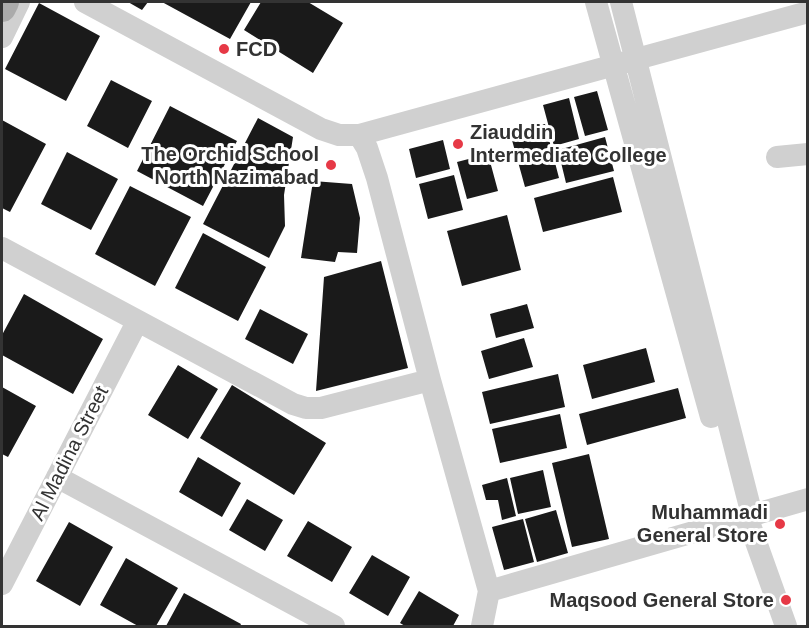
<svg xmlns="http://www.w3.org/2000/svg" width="809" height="628" font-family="Arial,sans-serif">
  <rect width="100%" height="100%" fill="#fff"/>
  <!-- building -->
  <path fill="#1a1a1a" d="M128,2h20l-6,8z
    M162,2h89l-21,37z
    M261,2h47l35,21 -30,50 -69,-43z
    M39,3l61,33 -34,65 -61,-32z
    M111,80l41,21 -24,47 -41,-22z
    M597,91l11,39 -23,6 -11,-39z
    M569,98l10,41 -25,7 -11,-41z
    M170,106l67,35 -34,65 -66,-35z
    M258,118l35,19 -9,58 1,31 -16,32 -66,-34z
    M2,120l44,24 -36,68 -8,-4z
    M545,124l14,54 -34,9 -15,-54z
    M605,137l9,34 -48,12 -8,-33z
    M443,140l7,29 -34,9 -7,-29z
    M67,152l51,27 -27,51 -50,-26z
    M488,154l10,37 -31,8 -10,-37z
    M454,175l9,35 -35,9 -9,-35z
    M613,177l9,35 -79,20 -9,-34z
    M313,181l39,3 8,34 -3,35 -19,-1 -3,10 -34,-4z
    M130,186l61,31 -36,69 -60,-32z
    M507,215l14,55 -59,16 -15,-55z
    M203,233l63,34 -28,54 -63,-33z
    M381,261l27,107 -92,23 8,-114z
    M24,294l79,45 -30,55 -71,-39v-20z
    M527,304l7,24 -38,10 -6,-24z
    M260,309l48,25 -15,30 -48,-25z
    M524,338l9,29 -44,12 -8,-28z
    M646,348l9,34 -63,17 -9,-34z
    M178,365l40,24 -30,50 -40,-24z
    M558,374l7,33 -75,17 -8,-32z
    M232,385l94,58 -32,52 -94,-57z
    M2,387l34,19 -28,51 -6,-3z
    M678,388l8,30 -99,27 -8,-31z
    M560,414l7,34 -67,15 -8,-34z
    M589,454l20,85 -37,8 -20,-84z
    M198,457l43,26 -19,34 -43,-25z
    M543,470l8,37 -33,7 -8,-36z
    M507,478l9,38 -14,4 -4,-20h-12l-4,-15z
    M247,499l36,21 -18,31 -36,-21z
    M556,510l12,43 -31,9 -12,-43z
    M523,519l11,43 -30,8 -12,-43z
    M308,521l44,26 -20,35 -45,-26z
    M69,522l44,25 -33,59 -44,-25z
    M372,555l38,22 -22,39 -39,-23z
    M126,558l52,30 -22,38h-18l-38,-21z
    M419,591l40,24 -6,11h-48l-5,-3z
    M184,593l57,31 -1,2h-74z"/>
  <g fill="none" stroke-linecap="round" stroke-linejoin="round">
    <!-- minor -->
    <path stroke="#d0d0d0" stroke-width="22" d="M85,2l236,127 18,6h20l449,-123
      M596,2l115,415
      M621,2l131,513 -2,10 36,101
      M2,37l17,-35
      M359,135l8,13 10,30 53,202 59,211 -7,35
      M777,157l31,-3
      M2,248l291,156 13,4h15l109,-28
      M57,477l277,149
      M2,584l135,-262
      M489,591l319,-92"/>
    <!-- major -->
    <path stroke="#ababab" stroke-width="28" d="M2,8l3,-6"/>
  </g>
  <!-- markers -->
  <g fill="#e63946" stroke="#fff" stroke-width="2">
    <circle cx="224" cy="49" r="6"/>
    <circle cx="458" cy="144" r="6"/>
    <circle cx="331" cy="165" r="6"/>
    <circle cx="780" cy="524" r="6"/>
    <circle cx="786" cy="600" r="6"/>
  </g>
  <g text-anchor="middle" stroke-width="6" stroke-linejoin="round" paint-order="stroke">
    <!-- poi labels -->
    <g font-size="20" font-weight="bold" fill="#333" stroke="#fff" text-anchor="end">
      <text x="236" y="56" text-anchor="start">FCD</text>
      <text x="470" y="139" text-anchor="start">Ziauddin<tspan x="470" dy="23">Intermediate College</tspan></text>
      <text x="319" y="161">The Orchid School<tspan x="319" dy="23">North Nazimabad</tspan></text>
      <text x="768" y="519">Muhammadi<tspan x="768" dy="23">General Store</tspan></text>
      <text x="774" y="607">Maqsood General Store</text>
    </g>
    <!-- street labels -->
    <g font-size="20" fill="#333" stroke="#fff">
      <text transform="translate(69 453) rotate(-63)" y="7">Al Madina Street</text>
    </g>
  </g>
  <!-- border -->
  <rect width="809" height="628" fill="none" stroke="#333333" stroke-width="6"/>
</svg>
